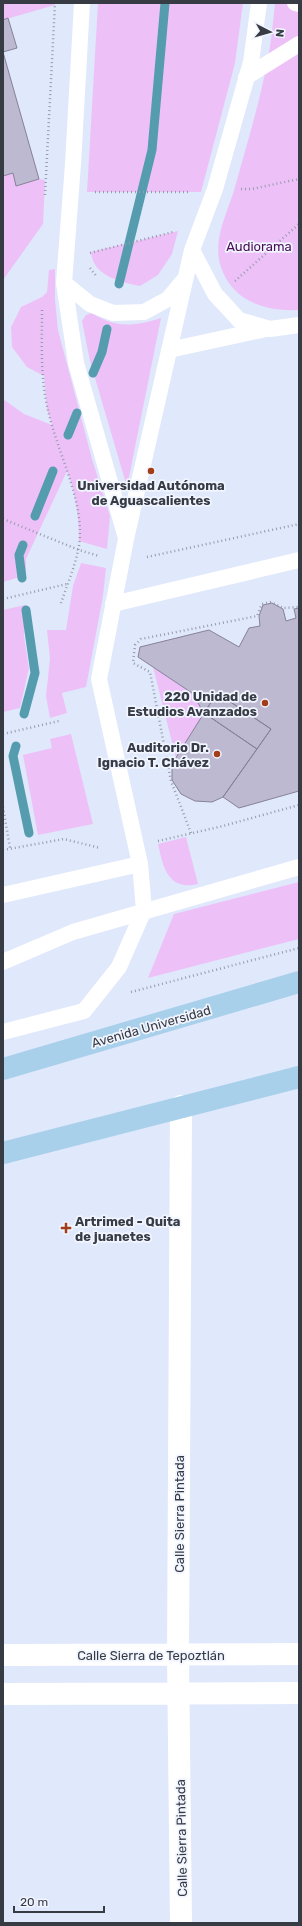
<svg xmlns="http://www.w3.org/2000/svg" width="302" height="1926" font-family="Rubik,sans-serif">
  <rect width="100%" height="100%" fill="#e0e8fb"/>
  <!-- green -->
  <path fill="#edc1f8" d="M3,3h52v2l-52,15z
    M98,3h145l-8,60 -34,129h-114z
    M275,3h24v307c-35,2 -69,-10 -79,-46 -7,-27 8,-52 15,-77 11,-40 24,-82 32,-124 4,-19 6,-40 8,-60z
    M13,173l3,13 23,-7 6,1 -2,44 -40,56v-104z
    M178,231l-6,23 -14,21 -18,11c-20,-4 -47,-10 -49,-34z
    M55,269v31l3,30 34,129 18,57 -3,33 -28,-8c0,-24 -3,-48 -12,-70l-41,88v16l-23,7v-183l21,15 28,11 -5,-16 -3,-33 -17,-9 -15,-20 -1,-20 10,-20 21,-10 5,-5 2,-22z
    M92,313c24,16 43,13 69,5l-34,169 -37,-126 -8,-40 4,-6z
    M81,563l25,5 -3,28 -17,91 -24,6 5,20 -17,5 -4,-22 4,-37 -3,-29h19l7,-44z
    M25,605l-1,31 5,32 -9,40 -17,4v-102z
    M153,667l39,26 12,20 -28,45z
    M71,734l22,90 -55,11 -15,-80 29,-7 -2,-9z
    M186,837l12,47c-30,7 -35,-17 -40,-40z
    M299,882v57l-151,39 26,-64z"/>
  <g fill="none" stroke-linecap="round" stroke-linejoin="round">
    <!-- stream -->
    <path stroke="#549cae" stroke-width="9" d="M119,284l33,-134 13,-147
      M93,373l9,-21 5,-23
      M68,435l9,-22
      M35,516l18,-45
      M22,578l-3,-23 4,-10
      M24,714l11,-41 -9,-63
      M16,746l-3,10 16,77"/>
  </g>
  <!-- building -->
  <path fill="#bdb9d1" stroke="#868298" d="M8,18l9,30 -14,4v-32z
    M3,52l36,127 -23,7 -3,-13 -10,3z
    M272,603l11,6 3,12 10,-3 -2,-9 5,-1v183l-60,17 -16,-11 48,-68 -54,-36 -13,20 -12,-20 -54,-36 2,-10 69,-17 30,17 10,-19 11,-2 -1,-10 4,-11z
    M217,693l54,36 -14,20 -53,-36z
    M204,713l53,36 -34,48 -11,5 -17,-1 -14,-7 -9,-14v-16z"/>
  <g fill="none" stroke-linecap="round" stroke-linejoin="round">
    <!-- path -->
    <path stroke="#969cab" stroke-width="2.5" stroke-dasharray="1 3" stroke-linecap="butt" d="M241,189h11l47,-10
      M95,192h93
      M45,195l10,-192
      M90,253l83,-21
      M90,268l7,9
      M235,281l64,-57
      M42,310c0,33 -2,68 6,100 9,43 40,97 30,141 -4,18 -12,37 -18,55
      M3,519l76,31 20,6
      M147,557l152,-33
      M3,599l64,-15
      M3,734l56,-13
      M3,807l7,41
      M191,833l-20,-52 -21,-109 -17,-9 2,-18 6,-6 116,-23 5,-12 9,-2 12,6 16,-1
      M158,841l65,-15 76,-21
      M3,850l61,-11 36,9
      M131,992l168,-44"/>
    <!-- lane -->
    <path stroke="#fff" stroke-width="16" d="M82,3l-9,161 -9,119 12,80 50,175
      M295,3l4,1
      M246,77l53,-33
      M192,250l23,44 24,26 31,9 29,-4
      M64,283l26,21 23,9 31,-1 24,-13 15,-18
      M169,350l97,-21
      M113,604l186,-44
      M3,895l137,-31
      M3,962l70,-30 226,-65
      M3,1032l81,-21 35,-44 25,-57 -4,-46 -41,-185 27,-140 66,-289 23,-61 36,-127 8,-59"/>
    <!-- street -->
    <path stroke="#fff" stroke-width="22" d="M3,1655l296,-1
      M3,1694l296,-1
      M181,1923l-3,-268 3,-549"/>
    <!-- primary -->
    <path stroke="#a9d0eb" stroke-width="22" d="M3,1069l296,-87
      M3,1153l296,-76"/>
  </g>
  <!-- markers -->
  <g fill="#a33c18" stroke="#f1f5ff" stroke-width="1.5">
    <circle cx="151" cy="471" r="4"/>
    <circle cx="265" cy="703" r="4"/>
    <circle cx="217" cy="754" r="4"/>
    <path d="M64 1222h4v4h4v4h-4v4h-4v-4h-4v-4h4z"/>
  </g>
  <g text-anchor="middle" stroke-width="3.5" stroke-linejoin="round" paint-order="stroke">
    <!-- park labels -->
    <g font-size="13" fill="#490c55" stroke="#f1f5ff">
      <text x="259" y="251">Audiorama</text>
    </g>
    <!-- poi labels -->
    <g font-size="13" font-weight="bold" fill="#373b44" stroke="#f1f5ff" text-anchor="end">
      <text x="151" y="490" text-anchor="middle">Universidad Autónoma<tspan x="151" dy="15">de Aguascalientes</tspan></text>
      <text x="257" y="701">220 Unidad de<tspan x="257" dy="15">Estudios Avanzados</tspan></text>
      <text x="209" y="752">Auditorio Dr.<tspan x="209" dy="15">Ignacio T. Chávez</tspan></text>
      <text x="75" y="1226" text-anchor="start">Artrimed - Quita<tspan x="75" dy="15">de juanetes</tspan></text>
    </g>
    <!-- street labels -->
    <g font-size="13" fill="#373b44" stroke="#f1f5ff">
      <text transform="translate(151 1026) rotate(-16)" y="5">Avenida Universidad</text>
      <text transform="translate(179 1514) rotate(-90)" y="5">Calle Sierra Pintada</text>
      <text x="151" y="1660">Calle Sierra de Tepoztlán</text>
      <text transform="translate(181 1838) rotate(-91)" y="5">Calle Sierra Pintada</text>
    </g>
  </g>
  <!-- border -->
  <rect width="302" height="1926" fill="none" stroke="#373b44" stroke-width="8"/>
  <!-- north arrow -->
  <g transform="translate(270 32) rotate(96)" stroke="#f1f5ff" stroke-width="3" paint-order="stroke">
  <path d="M0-3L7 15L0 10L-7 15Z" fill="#373b44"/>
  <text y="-6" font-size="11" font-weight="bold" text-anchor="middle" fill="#373b44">N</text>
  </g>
  <!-- scale -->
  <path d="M14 1906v6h90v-6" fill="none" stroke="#373b44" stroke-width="2"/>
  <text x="20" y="1906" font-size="12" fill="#373b44" stroke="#f1f5ff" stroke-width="3" paint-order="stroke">20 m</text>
</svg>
